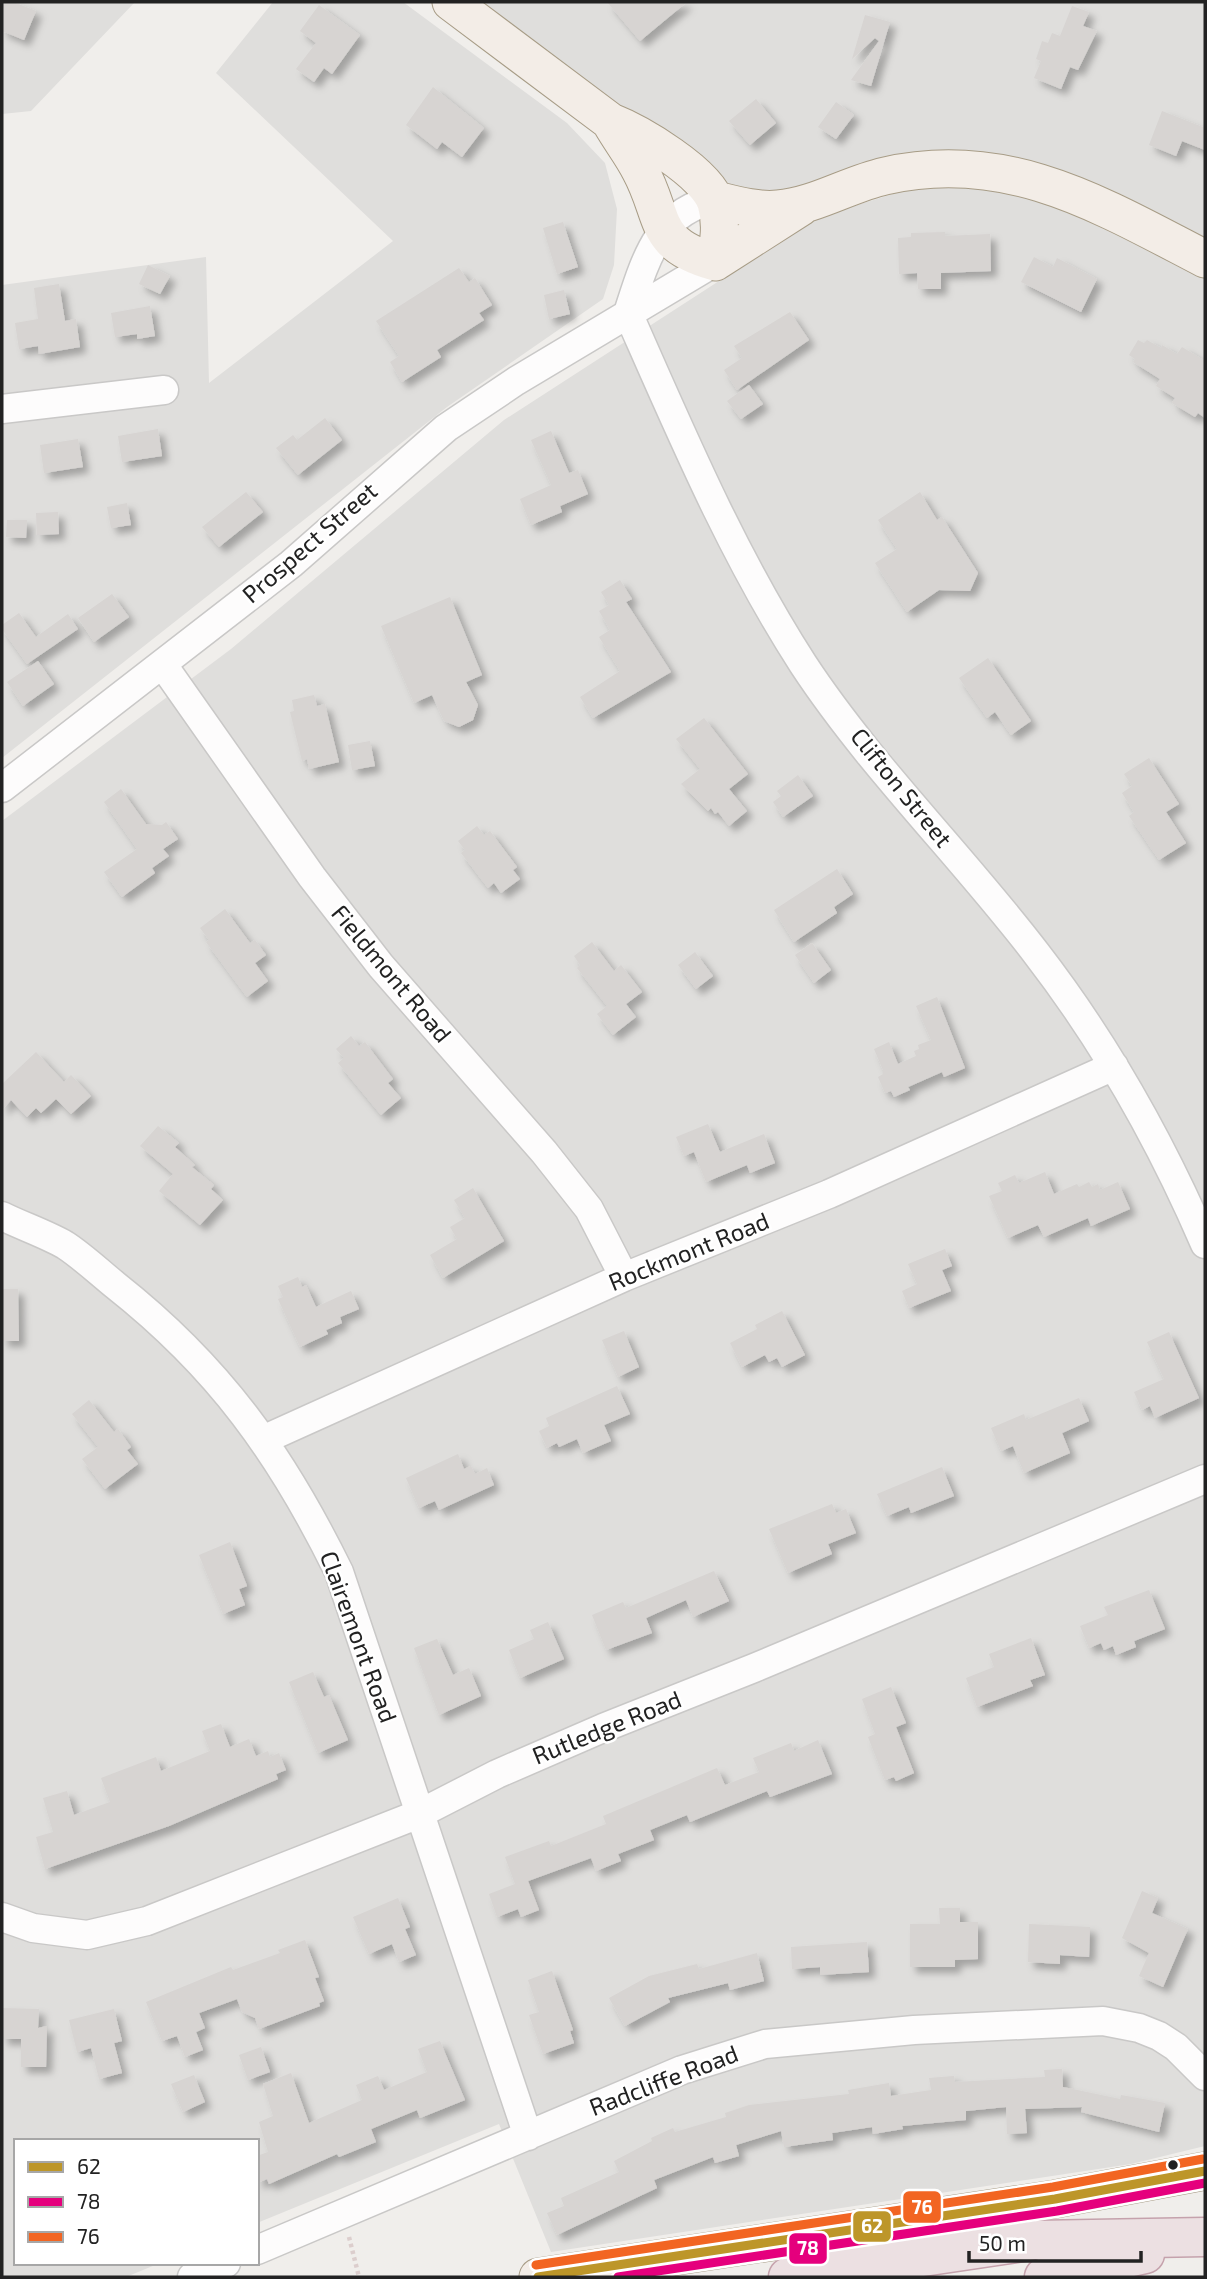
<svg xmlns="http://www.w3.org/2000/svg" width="1207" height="2279" font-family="'Exo 2',sans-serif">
  <defs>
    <filter id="shadow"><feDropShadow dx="6" dy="6" stdDeviation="3.5" flood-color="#0004"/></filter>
  </defs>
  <rect width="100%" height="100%" fill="#f0eeeb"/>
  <!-- residential -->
  <path fill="#dfdedc" d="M2,2h133l-104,109 -29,3z
    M273,2h130l164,121 38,40 12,46 -3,56 -11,34 -156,108 -445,351v-473l204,-28 3,126 184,-142 -177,-168z
    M471,2h734v245l-167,-75 -295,29z
    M919,186l78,1 73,25 135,67v1867l-74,18 -580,88 -52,-128 -242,99v-82h-241v122h144l-34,14h-124v-1456l229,-172 273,-229 314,-203z"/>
  <!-- building -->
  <path fill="#d7d4d2" filter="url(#shadow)" d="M2,2h11l23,9 -12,29 -22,-9z
    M607,2h80l-47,39z
    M319,5l41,30 -28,39 -8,-6 -10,14 -18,-13 20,-26 -16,-12z
    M1072,6l17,6 -6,14 14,5 -19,39 -8,-3 -9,22 -27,-11 7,-17 -5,-2 6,-18 6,2 4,-10 8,3z
    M865,15l25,7 -19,64 -20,-6 28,-39 -4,-3 -23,21z
    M433,87l51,41 -22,29 -20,-15 -5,7 -31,-24z
    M756,99l20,24 -26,22 -21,-24z
    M836,102l18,13 -18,24 -18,-12z
    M1162,111l43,17v22l-23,-9 -6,15 -27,-11z
    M563,222l15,45 -21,7 -14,-46z
    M945,232v4l45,-2 1,37 -50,2v16h-23l-1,-16 -18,1 -1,-36 13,-1v-4z
    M1034,257l19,10 4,-9 40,21 -16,33 -60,-30z
    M148,265l22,11 -10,18 -21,-10z
    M459,268l10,14 6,-4 17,27 -13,8 5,7 -47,30 4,7 -39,25 -12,-20 9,-6 -23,-35z
    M59,284l6,37 11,-2 4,28 -41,7 -1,-8 -19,3 -4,-26 23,-4 -4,-31z
    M564,290l6,24 -21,5 -5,-24z
    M150,306l5,30 -18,3v-5l-22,3 -4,-24z
    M790,312l19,28 -72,50 -13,-20 18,-12 -8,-12z
    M1138,340l6,3 3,-3 14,8 1,-3 15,9 5,-7 23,14v57l-7,-5 -3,4 -23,-14 3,-5 -19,-12 4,-7 -27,-17 2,-3 -6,-4z
    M749,385l14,19 -22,15 -14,-18z
    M325,418l17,22 -44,35 -22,-27 17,-13 4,5z
    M158,429l4,27 -40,6 -4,-26z
    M551,431l18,42 9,-3 10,24 -28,12 2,6 -31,13 -11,-26 31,-14 -20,-45z
    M78,439l5,28 -39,6 -4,-28z
    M246,492l17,20 -44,35 -17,-20z
    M920,492l17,28 5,-3 36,56 -8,18 -31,-1 -32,22 -32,-49 22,-14 -19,-29z
    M127,503l4,22 -20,3 -4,-21z
    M58,512l1,22 -22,1 -1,-22z
    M7,520h20l-1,18 -20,-1z
    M620,580l12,19 -6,3 45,70 -78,46 -13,-21 40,-26 -21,-34 11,-7 -11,-19 10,-6 -8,-13z
    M112,594l17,23 -35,25 -16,-24z
    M450,597l32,78 -16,7 12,23 -5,15 -14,7 -15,-6 -12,-26 -18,8 -33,-77z
    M19,613l17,24 32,-23 10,15 -51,35 -25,-35v-4z
    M988,658l43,63 -20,14 -16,-23 -8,6 -28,-40z
    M38,661l16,23 -31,22 -16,-24z
    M314,695l3,11 8,-2 14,58 -30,7 -2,-10 -5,2 -12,-49 4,-1 -2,-11z
    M704,718l44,56 -19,15 18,22 -18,15 -11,-14 -3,2 -4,-6 -3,3 -27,-27 19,-15 -24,-30z
    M370,741l5,25 -23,4 -4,-25z
    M1149,758l30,46 -13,8 20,31 -27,17 -30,-44 5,-4 -12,-19 10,-7 -8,-12z
    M798,775l15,21 -30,21 -10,-15 8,-6 -4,-5z
    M121,789l25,35 16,1 4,-3 12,17 -15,10 6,7 -17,12 3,5 -33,24 -18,-25 33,-23 -33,-47z
    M477,826l7,9 6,-4 27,36 -4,3 7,9 -19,14 -7,-10 -6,5 -27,-35 4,-3 -7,-9z
    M837,869l16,25 -19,13 3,6 -43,29 -20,-32z
    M225,909l25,34 5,-3 11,15 -11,8 13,18 -21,16 -41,-55 3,-2 -9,-12z
    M592,942l22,29 7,-6 21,27 -16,12 10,13 -23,18 -16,-21 10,-8 -30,-38 3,-3 -6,-9z
    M812,943l19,27 -17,13 -19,-28z
    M695,952l18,24 -17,13 -18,-24z
    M937,997l28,71 -21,9 -2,-5 -34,15 2,3 -16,7 -3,-6 -6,2 -7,-16 5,-3v-4l-9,-21 15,-7 9,22 18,-8 -2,-5 5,-2 -1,-4 13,-5 -15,-34z
    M351,1036l8,10 6,-4 28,37 -5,4 13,15 -20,17 -43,-52 6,-5 -8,-9z
    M36,1052l28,30 7,-7 20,21 -20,18 -15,-15 -15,14 -5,-5 -9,9 -16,-17 -9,10v-26z
    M708,1124l12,28 44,-18 11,29 -25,10 -3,-8 -41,17 -12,-30 -10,4 -8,-19z
    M158,1126l21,17 -4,4 20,18 -3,2 22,18 -3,4 12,11 -23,25 -41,-34 14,-17 -33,-28z
    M1045,1172l9,22 23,-10 2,3 10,-5 3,5 6,-3 2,6 18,-8 12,27 -39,17 -3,-8 -44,19 -6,-12 -30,13 -19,-42 13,-5 -4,-8 17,-8 4,8z
    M473,1188l31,53 -61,37 -13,-23 27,-16 -7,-12 15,-9 -11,-18z
    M945,1249l7,17 -10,4 9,21 -42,17 -7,-17 15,-7 -9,-20z
    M298,1277l4,10 4,-2 10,22 35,-16 8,18 -19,8 2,6 -16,7 2,4 -28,13 -22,-48 5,-2 -5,-11z
    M2,1289h16l1,52h-17z
    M782,1311l23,44 -23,12 -5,-9 -8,4 -4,-7 -23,12 -12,-24 27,-14 -2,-4z
    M624,1331l15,36 -21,10 -16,-37z
    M1169,1332l30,66 -44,20 -5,-12 -8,4 -8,-18 30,-13 -17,-37z
    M617,1386l13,28 -26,11 7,16 -28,12 -6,-14 -18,8 -2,-4 -10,5 -8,-17 10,-5 -3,-8z
    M1079,1398l10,23 -27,12 8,20 -46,20 -11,-27 -12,5 -10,-23 33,-14 2,6z
    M89,1400l25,32 4,-3 13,18 -4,3 11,14 -33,25 -23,-30 16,-12 -26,-33z
    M458,1454l6,15 7,-3 4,8 12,-6 7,17 -55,25 -4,-9 -16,7 -13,-30z
    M942,1467l12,29 -43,17 -2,-6 -22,9 -10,-22z
    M832,1504l4,9 10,-4 10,24 -28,11 4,10 -44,19 -19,-44z
    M230,1542l17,44 -8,3 6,16 -22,9 -24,-59z
    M714,1571l15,30 -36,16 -7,-17 -40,18 6,15 -46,17 -14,-35 31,-13 3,6z
    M1149,1590l16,39 -31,12 2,6 -20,8 -3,-9 -9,4 -3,-7 -12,5 -9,-22 28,-11 -4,-8z
    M548,1622l16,37 -44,19 -11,-28 25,-11 -4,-9z
    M1031,1638l14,37 -15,5 3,6 -56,21 -11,-29 28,-11 -5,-13z
    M437,1639l16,36 16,-7 12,28 -42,19 -25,-67z
    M313,1672l11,25 5,-2 19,45 -30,13 -29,-71z
    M891,1687l15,36 -10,4 18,46 -18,8 -2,-4 -9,3 -17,-43 7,-3 -13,-35z
    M221,1724l9,23 19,-8 7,17 12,-5 2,6 9,-4 7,17 -10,4 2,5 -109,47 -124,43 -9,-32 17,-5 -10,-34 24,-7 7,24 36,-13 -9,-24 55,-21 5,14 49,-20 -8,-20z
    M818,1740l14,34 -62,23 -3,-6 -77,31 -3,-7 -37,15 4,10 -36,14 3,7 -25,10 -5,-13 -63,23 11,29 -18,7 -3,-8 -21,8 -8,-23 26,-10 -10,-27 44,-16 2,5 55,-22 -3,-8 114,-48 8,17 34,-13 -6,-14 38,-15 3,8z
    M1142,1891l16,7 -6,15 36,16 -25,58 -24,-11 10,-23 -27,-15z
    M398,1898l12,29 -5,2 11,26 -17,7 -7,-18 -23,10 -16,-37z
    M939,1908h21v14h18v37l-23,1v7h-45v-43h30z
    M1029,1924l61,3 -1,30 -29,-2v9l-32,-2z
    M305,1940l14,37 -4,1 9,23 -5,2 1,3 -61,23 -4,-11 -13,-6 -5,-13 -38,14 6,15 -9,4 7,18 -18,7 -8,-21 -15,5 -16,-39 85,-35 2,3 47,-17 -2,-3z
    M867,1942l2,30 -49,3v-8l-28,2 -1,-22z
    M757,1953l7,28 -34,9 -2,-7 -60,15 2,4 -45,24 -16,-28 40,-22 48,-12 2,5z
    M552,1971l21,59 -3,1 4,12 -31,11 -14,-39 10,-3 -11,-32z
    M2,2008l37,1 -1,19 9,-2 -1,41h-25v-28h-19z
    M114,2009l8,32 -8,2 8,30 -23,6 -8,-31 -14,4 -8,-32z
    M440,2041l25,59 -45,18 -3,-8 -46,19 5,13 -37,15 -2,-3 -68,30 -2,-5 -10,4v-27l11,-4 -9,-30 14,-6 -10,-32 28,-11 18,50 53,-23 -6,-15 22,-9 6,14 43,-18 -9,-23z
    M261,2047l9,25 -22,8 -9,-25z
    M1062,2069l1,18 57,12 1,-4 44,8 -6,29 -78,-20 1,-5 -57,2 2,24 -20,1 -1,-27 -40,4v9l-64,6 1,3 -30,5 -1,-7 -40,6 1,7 -49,7 -3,-16 -45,14 3,11 -24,7 -2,-6 -59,23 3,8 -100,47 -10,-22 17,-7 -3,-8 58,-26 -5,-11 38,-20 -1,-3 22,-10 2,4 51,-15 -1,-4 24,-8 100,-11 -1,-4 41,-7 2,13 40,-6 -2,-12 25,-2 1,6 90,-5 -1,-7z
    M194,2075l11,27 -22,10 -12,-28z"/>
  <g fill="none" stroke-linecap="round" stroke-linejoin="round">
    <!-- minor casing -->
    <g stroke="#c9c8c7" stroke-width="31">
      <path id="minor" d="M628,313c53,120 104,241 175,351 67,102 159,192 233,289 68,88 125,189 169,291
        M628,313c16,-49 30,-104 88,-113
        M2,409l162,-19
        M163,665l149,212 69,89 163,186 45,57 35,68
        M2,788l289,-224 155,-136 70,-47 199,-119
        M2,1216c20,10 44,18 63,29 17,11 34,27 50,40 104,82 166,169 224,287l189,564
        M265,1439l359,-162 205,-83 285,-128
        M2,1917l31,11 54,7 60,-14 272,-107 78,-40 106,-46 151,-60 451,-189
        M257,2250l425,-180 83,-26 149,-14 189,-9 36,7 20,8 17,11 29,29
        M192,2277l34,-14"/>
    </g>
    <!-- major casing -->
    <g stroke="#a79c86" stroke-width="39">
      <path id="major" d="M451,2l160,120c28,11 96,51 105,81 6,20 3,40 -1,59
        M611,123c9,16 21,31 29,47 26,48 11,74 75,92
        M716,200c20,5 41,11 62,9 37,-3 71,-25 107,-33 122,-28 216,29 320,83
        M715,262l86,-55
        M538,2277l517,-78 150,-28"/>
    </g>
    <!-- highway casing -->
    <g stroke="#c5a2ac" stroke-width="41">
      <path id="highway" d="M788,2277l248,-37 169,-3
        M1044,2277l101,-23"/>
    </g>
    <!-- path -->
    <path stroke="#dccecd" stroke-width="4.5" stroke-dasharray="3.5 3.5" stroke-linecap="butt" d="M349,2237l10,40"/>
    <!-- minor -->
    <use href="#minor" stroke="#fdfcfc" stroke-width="28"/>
    <!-- major -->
    <use href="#major" stroke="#f3ede7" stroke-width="37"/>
    <!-- highway -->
    <use href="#highway" stroke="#ece0e2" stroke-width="38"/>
    <!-- bus-1 casing -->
    <g stroke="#fff" stroke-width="14">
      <path id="bus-1" d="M538,2277l517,-78 150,-28"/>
    </g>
    <!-- bus-2 casing -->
    <g stroke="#fff" stroke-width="14">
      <path id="bus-2" d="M618,2277l439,-66 148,-28"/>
    </g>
    <!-- bus-3 casing -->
    <g stroke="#fff" stroke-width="14">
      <path id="bus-3" d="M536,2265l517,-78 150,-28"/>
    </g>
    <!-- bus-1 -->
    <use href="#bus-1" stroke="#bd9629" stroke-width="9"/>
    <!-- bus-2 -->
    <use href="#bus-2" stroke="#e5007d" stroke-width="9"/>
    <!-- bus-3 -->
    <use href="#bus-3" stroke="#f26522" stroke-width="9"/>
  </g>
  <!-- markers -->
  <circle fill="#222" stroke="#fff" stroke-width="2.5" cx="1173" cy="2165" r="6"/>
  <g text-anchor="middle" stroke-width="5" stroke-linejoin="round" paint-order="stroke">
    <!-- street labels -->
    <g font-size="24" fill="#222" stroke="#fff">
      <text transform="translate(310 543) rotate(-41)" y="8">Prospect Street</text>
      <text transform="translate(901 788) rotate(51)" y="8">Clifton Street</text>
      <text transform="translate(391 974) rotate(50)" y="8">Fieldmont Road</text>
      <text transform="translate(689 1252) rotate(-22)" y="8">Rockmont Road</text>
      <text transform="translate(358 1637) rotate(70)" y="8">Clairemont Road</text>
      <text transform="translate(607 1728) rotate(-22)" y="8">Rutledge Road</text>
      <text transform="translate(664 2081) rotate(-21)" y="8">Radcliffe Road</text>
    </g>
  </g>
  <g stroke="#fff" stroke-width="2.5">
    <rect x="902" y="2190" width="40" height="34" rx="7" fill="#f26522"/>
    <rect x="852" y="2210" width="40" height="33" rx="7" fill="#bd9629"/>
    <rect x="788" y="2232" width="40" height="33" rx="7" fill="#e5007d"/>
  </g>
  <g font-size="19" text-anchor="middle" font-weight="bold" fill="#fff">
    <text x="922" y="2214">76</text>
    <text x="872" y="2233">62</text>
    <text x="808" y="2255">78</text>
  </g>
  <!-- border -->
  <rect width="1207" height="2279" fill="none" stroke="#222222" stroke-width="7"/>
  <!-- legend -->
  <rect x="14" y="2139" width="245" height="126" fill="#ffffff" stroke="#a7a7a7" stroke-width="2"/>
  <rect x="28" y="2162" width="35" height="10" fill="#bd9629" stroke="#a7a7a7" stroke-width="2"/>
  <text x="77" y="2174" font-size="21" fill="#222222">62</text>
  <rect x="28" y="2197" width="35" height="10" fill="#e5007d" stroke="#a7a7a7" stroke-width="2"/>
  <text x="77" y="2209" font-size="21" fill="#222222">78</text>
  <rect x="28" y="2232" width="35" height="10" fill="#f26522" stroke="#a7a7a7" stroke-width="2"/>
  <text x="77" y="2244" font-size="21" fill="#222222">76</text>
  <!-- scale -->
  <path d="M969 2251v10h172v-10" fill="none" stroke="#222222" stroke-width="3.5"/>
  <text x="979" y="2251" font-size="21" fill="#222222" stroke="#ffffff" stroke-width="5" paint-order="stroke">50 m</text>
</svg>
